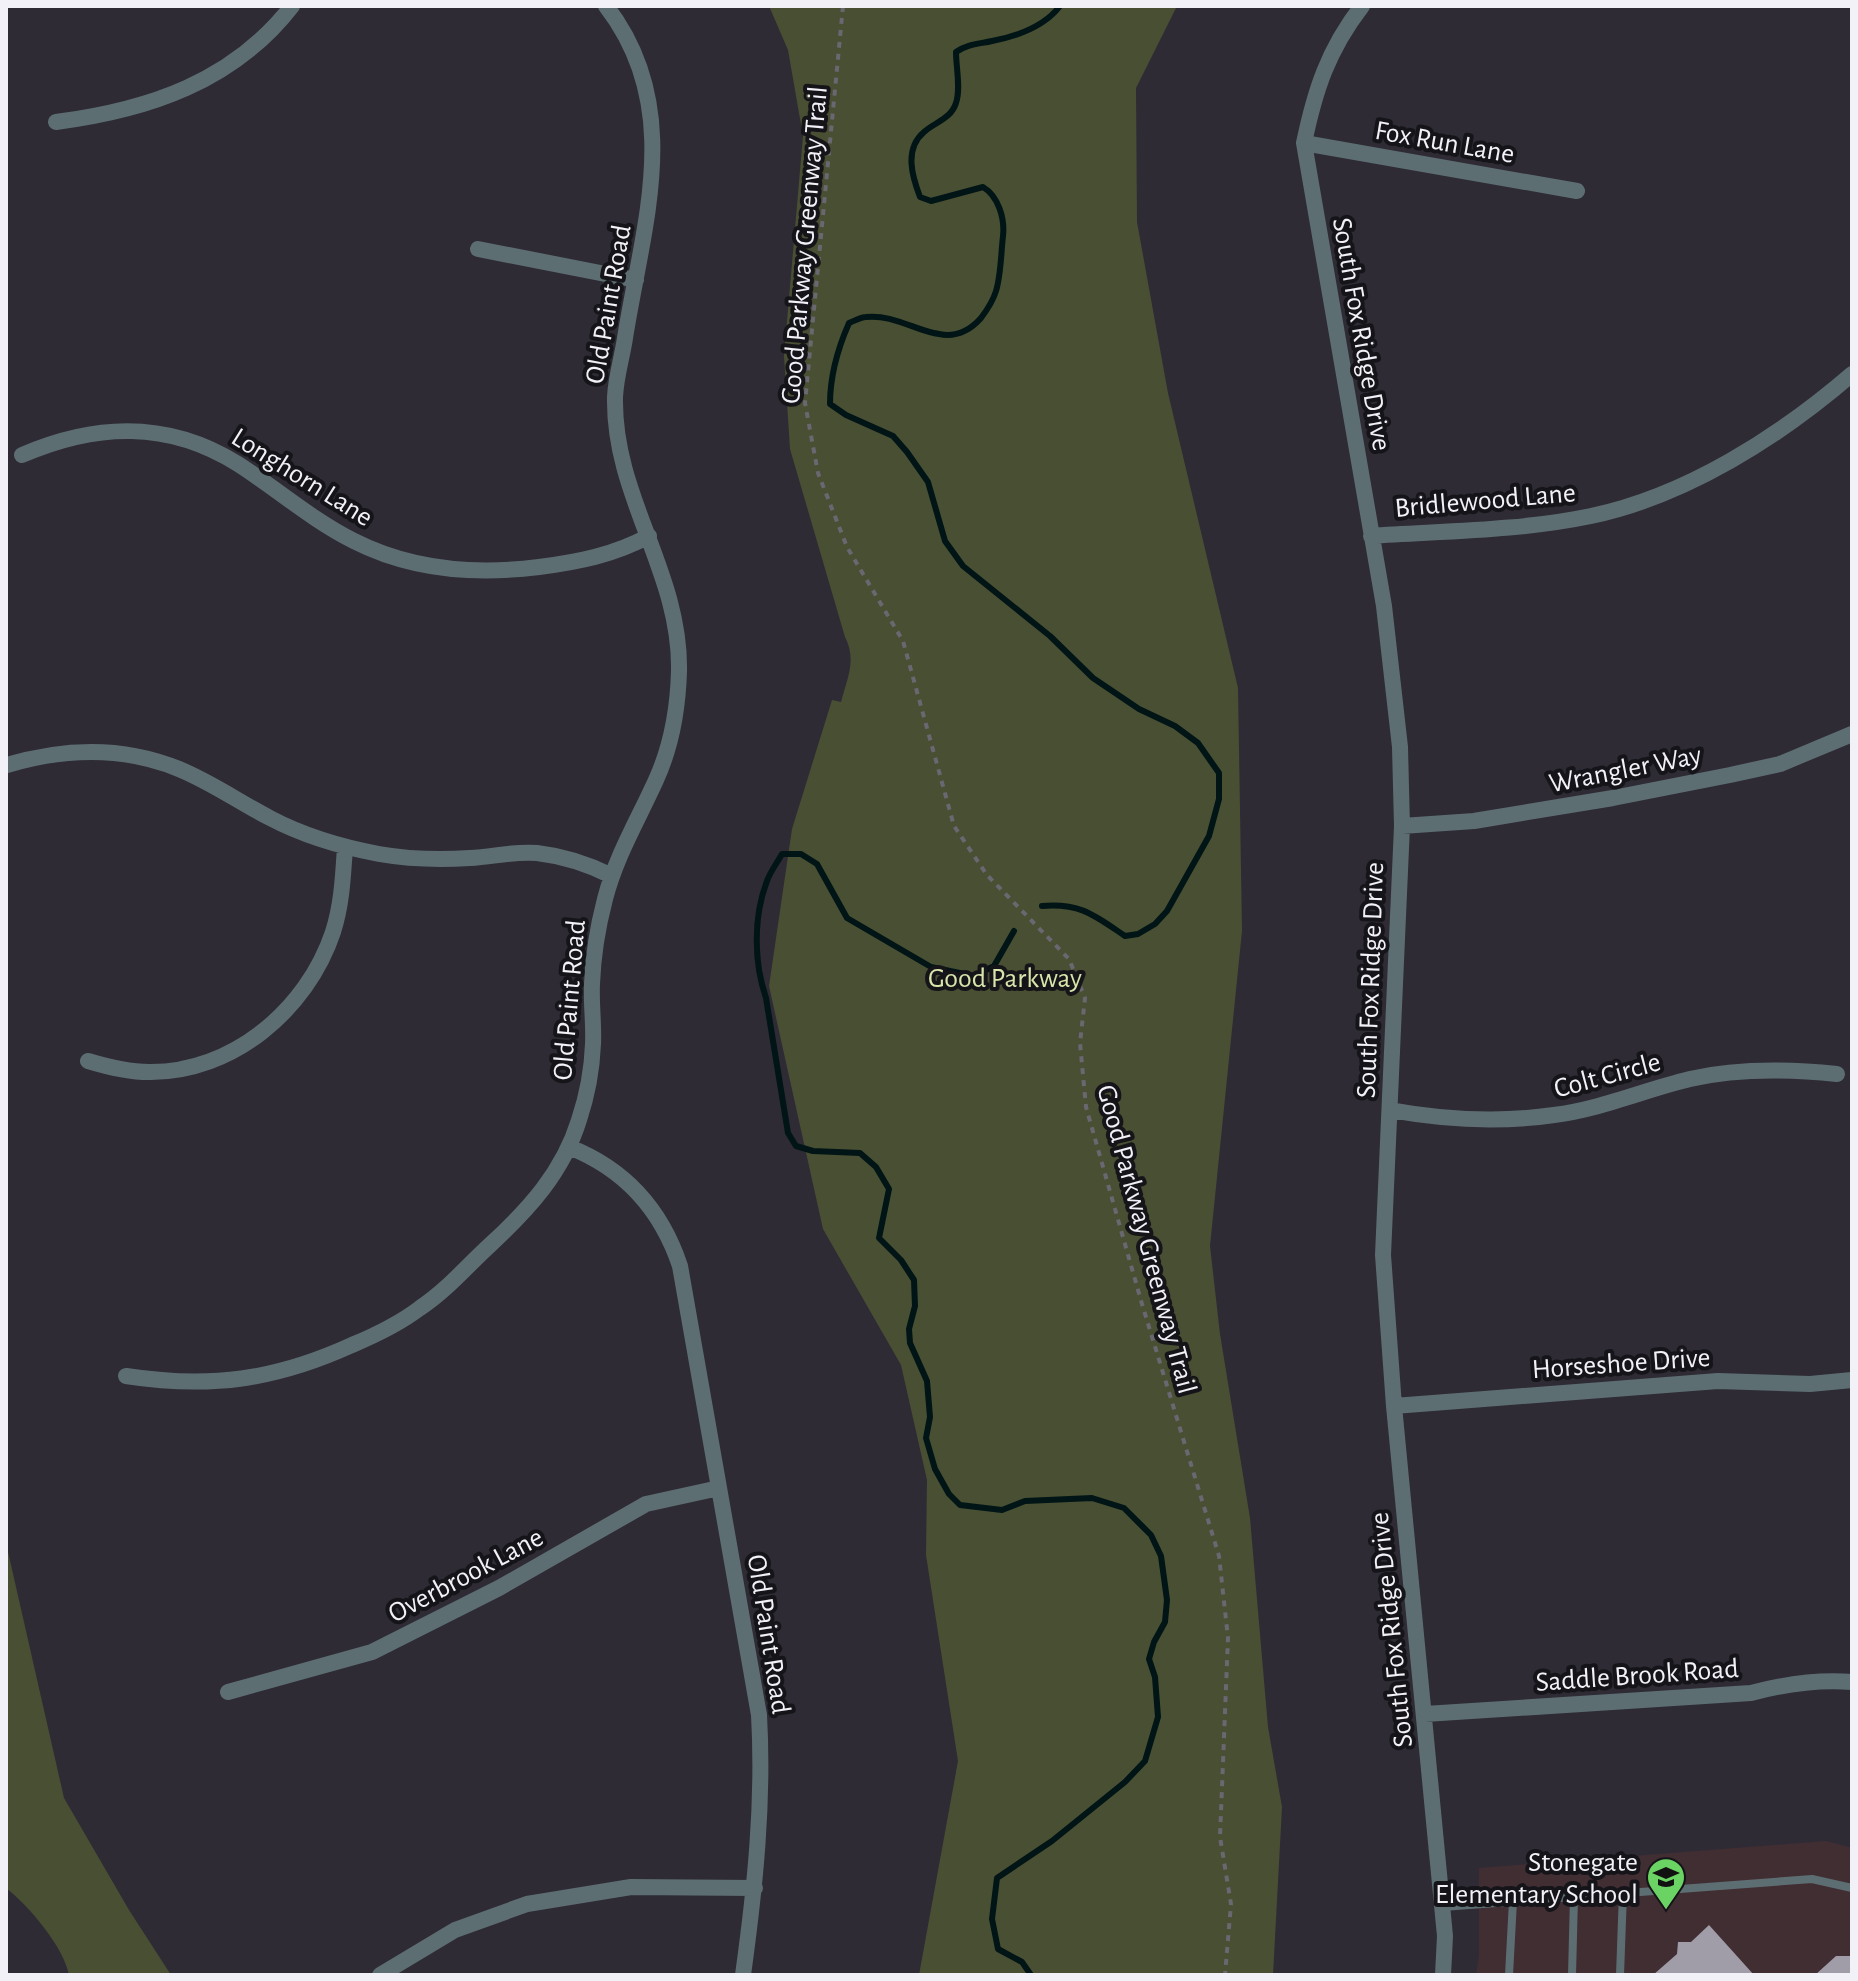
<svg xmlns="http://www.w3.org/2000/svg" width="1858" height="1981" font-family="'Alegreya Sans',sans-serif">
  <rect width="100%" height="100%" fill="#2e2b35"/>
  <!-- education -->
  <path fill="#412e33" d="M1826,1841l26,7v127h-376l3,-20v-87z"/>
  <!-- green -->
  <path fill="#494f33" d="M769,6h408l-41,82 1,134 31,171 70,295 4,243 -32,315 10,88 30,184 18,209 14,80 -9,168h-354l39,-214 -32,-206 1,-75 -26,-115 -78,-136 -54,-243 23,-157 40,-129 9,2c6,-23 16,-42 4,-65l-55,-188 -6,-93 19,-220 -15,-86z
    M6,1543l58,255 65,112 42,65h-102c-5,-28 -41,-70 -63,-87z"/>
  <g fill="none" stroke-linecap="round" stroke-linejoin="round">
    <!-- stream -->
    <path stroke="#011516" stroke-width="6" d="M1042,906c39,-3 52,9 83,30l13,-2 17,-10 12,-13 42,-75 10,-37v-26l-21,-30 -23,-17 -36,-17 -46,-31 -43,-42 -87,-70 -18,-25 -17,-59 -21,-30 -14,-16 -47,-21 -16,-11c0,-27 8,-56 19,-81 5,-2 12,-6 17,-6 42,-5 79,42 115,1 6,-8 12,-17 15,-27 5,-16 5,-38 7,-55 2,-18 -5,-40 -20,-49l-52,14 -11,-4c-8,-21 -16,-48 4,-65 11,-10 27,-13 32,-29 5,-14 0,-36 0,-51 11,-8 23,-8 36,-11 26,-5 52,-14 68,-35
      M1014,931l-20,35 -20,10 -43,-9 -84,-49 -30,-54 -16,-10h-19c-5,9 -12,18 -15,27 -14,36 -13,82 -1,117l22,135 8,13 17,5 47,2 16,14 13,22 -10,49 22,22 13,20 1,26 -6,23 1,14 17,38 3,36 -4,21 9,31 14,25 11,11 42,5 23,-9 67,-3 32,10 27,27 10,21 6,44 -2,22 -11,20 -5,17 6,18 3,40 -13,44 -20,21 -73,59 -55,37 -5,41 6,30 24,13 9,13"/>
  </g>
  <!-- building -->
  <path fill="#a09da9" d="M1709,1925l45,50h-101l24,-21 1,-12h13z
    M1836,1956h16v19h-37z"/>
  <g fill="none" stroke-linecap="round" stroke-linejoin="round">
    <!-- path -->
    <path stroke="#696770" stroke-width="4" stroke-dasharray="6 6" stroke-linecap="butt" d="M843,6l-38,397 13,70 29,74 56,94 51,185 33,49 82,84 16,39 -5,45 6,64 56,197 77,252 9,82 -8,199 11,67 -6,71"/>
    <!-- service -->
    <path stroke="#5d6e72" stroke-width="8" d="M1443,1907l369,-28 40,9
      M1509,1975l4,-74
      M1572,1975l2,-78
      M1620,1975l3,-82"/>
    <!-- minor -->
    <path stroke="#5d6e72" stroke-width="16" d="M1362,6c-34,44 -47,84 -58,137l80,463 16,141 2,79 -19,429 11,151 51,530 -2,39
      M56,122c92,-12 177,-40 236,-116
      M1304,143l273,48
      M478,249l158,31
      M22,455c74,-32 146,-35 216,9 39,25 74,56 116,77 57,29 122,34 185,26 39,-5 75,-12 110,-31
      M1371,536c73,-5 148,-5 220,-20 95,-20 188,-79 261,-142
      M7,765c57,-17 116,-19 172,4 32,13 60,33 91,49 34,18 72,29 109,36 29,5 62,6 91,4 23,-1 43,-7 67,-5 26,3 51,11 75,23
      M1402,826l72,-5 139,-23 117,-23 50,-11 72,-30
      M88,1061c20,6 40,11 61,11 83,1 158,-62 184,-140 9,-28 10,-56 12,-85
      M1390,1110c55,10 109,13 164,5 47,-6 90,-25 136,-36 48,-11 98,-10 147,-5
      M569,1147c56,22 92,62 111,119l79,449c5,88 -4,173 -16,260
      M126,1376c84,13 149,4 226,-31 24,-10 47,-21 68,-37 27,-18 47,-42 70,-63 39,-36 73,-73 89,-125 8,-24 13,-50 14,-76 1,-20 -2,-40 -1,-60 1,-29 6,-58 13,-85 11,-43 33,-79 51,-119 15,-33 22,-72 23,-109 2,-99 -66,-174 -64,-274 1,-21 7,-39 10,-59 18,-114 60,-230 -19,-332
      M1394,1406l324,-25 92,3 42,-4
      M228,1692l144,-40 127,-64 147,-84 73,-16
      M1425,1714l326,-21c34,-9 66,-14 101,-11
      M380,1975l75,-45 72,-26 104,-17 124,1"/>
  </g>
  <!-- icons -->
  <defs>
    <g id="school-pin" transform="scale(2)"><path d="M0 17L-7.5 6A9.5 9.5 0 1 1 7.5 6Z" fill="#6bd363" stroke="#151419"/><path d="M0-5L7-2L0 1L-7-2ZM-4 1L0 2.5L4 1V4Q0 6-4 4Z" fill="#111"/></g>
  </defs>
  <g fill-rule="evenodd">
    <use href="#school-pin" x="1666" y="1877"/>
  </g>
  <g text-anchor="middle" stroke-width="8" stroke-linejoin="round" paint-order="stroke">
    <!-- street labels -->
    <g font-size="28" fill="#f3f1f8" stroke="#151419">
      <text transform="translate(1445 141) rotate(10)" y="10">Fox Run Lane</text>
      <text transform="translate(803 245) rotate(-85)" y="10">Good Parkway Greenway Trail</text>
      <text transform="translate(607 304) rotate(-80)" y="10">Old Paint Road</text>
      <text transform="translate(1363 334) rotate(80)" y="10">South Fox Ridge Drive</text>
      <text transform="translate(303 476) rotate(32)" y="10">Longhorn Lane</text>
      <text transform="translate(1485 499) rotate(-5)" y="10">Bridlewood Lane</text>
      <text transform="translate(1625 768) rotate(-11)" y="10">Wrangler Way</text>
      <text transform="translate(1369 980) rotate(-88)" y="10">South Fox Ridge Drive</text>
      <text transform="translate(568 1000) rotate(-85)" y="10">Old Paint Road</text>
      <text transform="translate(1607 1074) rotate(-15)" y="10">Colt Circle</text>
      <text transform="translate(1148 1239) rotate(75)" y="10">Good Parkway Greenway Trail</text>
      <text transform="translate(1621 1362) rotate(-4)" y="10">Horseshoe Drive</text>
      <text transform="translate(465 1574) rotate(-28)" y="10">Overbrook Lane</text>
      <text transform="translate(1390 1630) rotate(-96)" y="10">South Fox Ridge Drive</text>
      <text transform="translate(770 1634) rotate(81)" y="10">Old Paint Road</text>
      <text transform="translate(1637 1674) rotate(-4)" y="10">Saddle Brook Road</text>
    </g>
    <!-- park labels -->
    <g font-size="28" fill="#d8e5ab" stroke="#151419">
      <text x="1005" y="987">Good Parkway</text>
    </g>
    <!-- poi labels -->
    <g font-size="28" fill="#f3f1f8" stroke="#151419" text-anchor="end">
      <text x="1638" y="1871">Stonegate<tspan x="1638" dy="32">Elementary School</tspan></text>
    </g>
  </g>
  <!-- border -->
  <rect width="1858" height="1981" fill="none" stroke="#f3f1f8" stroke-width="16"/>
</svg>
